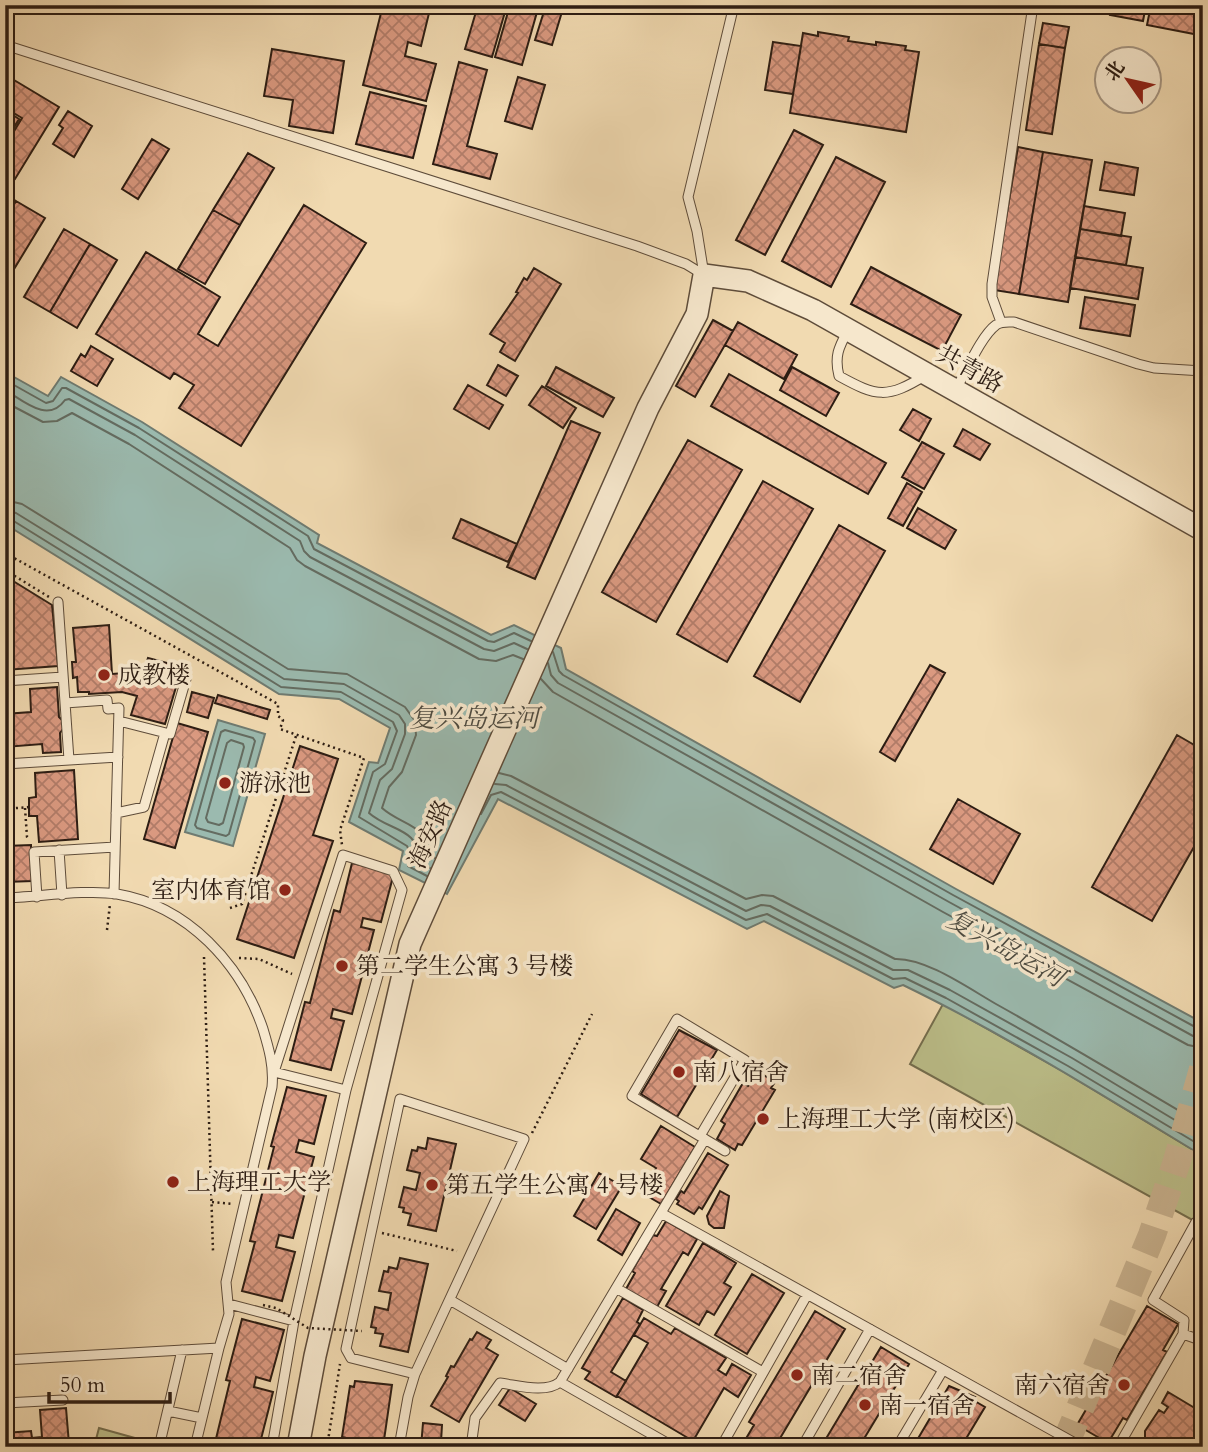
<svg xmlns="http://www.w3.org/2000/svg" width="1208" height="1452" font-family="Cardo,'Noto Serif SC',serif">
  <defs>
    <pattern id="building-cross-hatch" width="8" height="8" patternUnits="userSpaceOnUse" patternTransform="scale(1.75)"><rect width="8" height="8" fill="#da9980"/><path d="M0 0l8 8M0 8l8-8" fill="none" stroke="#b17c68"/></pattern>
  </defs>
  <rect width="100%" height="100%" fill="#f1dab1"/>
  <filter id="stains"><feTurbulence type="fractalNoise" baseFrequency=".00286" numOctaves="4"/><feColorMatrix values="0 0 0 0 .2 0 0 0 0 .09 0 0 0 0 .02 0 0 0 .5 -.17"/></filter>
  <radialGradient id="worn" r=".72"><stop offset=".6" stop-color="#630" stop-opacity="0"/><stop offset="1" stop-color="#630" stop-opacity=".3"/></radialGradient>
  <!-- grass -->
  <path fill="#bcbf8a" stroke="#746e4e" stroke-width="2" d="M943,1004l121,68 139,84v66h-7l-286,-158z
    M99,1428l43,12 -2,7h-46z"/>
  <!-- water -->
  <path fill="#9bbaaf" stroke="#6f7b71" stroke-width="2" d="M5,372l43,24 13,-19 81,45 177,113 -2,8 174,92 23,-10 47,23 5,21 390,220 247,134v133c-99,-60 -197,-121 -300,-171l-9,3 -130,-67 -17,8 -249,-130 -51,95 -48,-24 4,-19 -54,-29 20,-60 9,1 12,-35 -51,-29 -60,-5 -274,-170z
    M218,720l47,14 -32,112 -48,-14z"/>
  <g fill="none" stroke-linecap="round" stroke-linejoin="round">
    <!-- shore -->
    <path stroke="#646c61" stroke-width="2" d="M5,380l41,23 7,-2 9,-13h4l73,40 169,108 6,13 174,92 6,1 20,-9 17,8
      M5,390c19,11 43,34 60,10l4,-1 66,36 165,106 4,10 6,6 174,92 10,2 20,-8 13,6
      M5,402l38,20 14,-1 15,-8 57,31 161,104 7,12 8,6 174,93 17,2 17,-6 10,4
      M5,500l17,4 266,165 59,5 58,33 10,14 1,14 -14,37 -13,15 -7,21c20,18 45,15 48,48l5,2
      M5,510l11,3 268,166 60,5 55,31 6,9v10l-13,35 -12,11 -11,33c20,18 52,15 49,48l12,7
      M5,519l7,1 269,167 60,5 52,30 4,9 -12,33 -12,8 -14,45 48,29 3,6 -2,14 19,10
      M553,652l6,19 4,4 390,220 244,133 6,1
      M548,663l3,12 7,8 391,219 244,134 10,2
      M541,679l12,13 390,220 245,133 15,3
      M225,730l28,8 2,3 -26,93 -3,2 -29,-8 -2,-3 26,-93z
      M231,740l12,4 1,3 -21,76 -4,2 -11,-3 -2,-4 21,-75z
      M499,773l12,3 235,123 16,-4 11,1 122,63c31,-1 73,29 101,45 70,39 138,80 207,121
      M495,784l11,1 240,126 15,-6 9,1 123,64h15l42,20 122,68 131,79
      M481,814l10,-19 10,-3 245,128 21,-6 126,65 12,-1 41,20 122,68 135,81"/>
  </g>
  <!-- building -->
  <path fill="url(#building-cross-hatch)" stroke="#2d1d13" stroke-width="2" d="M314,5h44l-1,7z
    M383,5h48l-10,41 -13,-4 -3,14 31,8 -10,37 -63,-16z
    M478,5h29l-15,52 -27,-8z
    M510,5h29l-17,60 -27,-8z
    M546,5h18l-12,40 -17,-5z
    M1112,5h34l-3,16 -33,-6z
    M1151,5h48l-5,29 -47,-9z
    M1043,23l26,4 -4,21 -26,-4z
    M818,32l31,5 -1,4 28,4v-3l30,4 -1,4 14,2 -13,80 -116,-19 13,-80 15,3z
    M773,42l28,4 -8,48 -28,-4z
    M1039,44l26,4 -13,86 -26,-4z
    M272,49l72,12 -11,72 -44,-7 4,-26 -29,-4z
    M459,62l28,8 -20,76 30,8 -7,25 -57,-15z
    M9,77l50,30 -44,72 -10,-6v-27l17,-28 -17,-10v-24z
    M518,77l27,8 -13,44 -27,-8z
    M370,92l56,14 -13,52 -57,-14z
    M5,110l14,9 -14,23z
    M68,111l24,15 -18,31 -21,-13 10,-16 -4,-3z
    M794,130l29,15 -58,110 -29,-15z
    M152,139l17,10 -31,50 -16,-10z
    M1018,147l25,5 -24,142 -25,-4z
    M1043,152l49,8 -24,142 -49,-8z
    M248,153l26,15 -34,57 -27,-15z
    M836,157l49,25 -54,105 -49,-26z
    M1105,162l33,6 -4,27 -34,-5z
    M5,195l11,6 -11,18z
    M16,201l29,17 -40,66v-65z
    M304,205l62,38 -125,203 -62,-38 15,-23 -20,-12 -4,6 -74,-45 50,-82 74,45 -22,37 20,12z
    M1084,206l41,7 -4,23 -41,-7z
    M213,210l27,15 -35,59 -27,-15z
    M64,229l26,15 -40,68 -26,-15z
    M1080,229l51,8 -5,28 -51,-8z
    M90,244l27,16 -40,68 -27,-16z
    M1075,257l68,11 -5,31 -68,-11z
    M871,267l90,48 -19,36 -91,-47z
    M534,268l27,16 -46,77 -15,-9 5,-9 -15,-9 28,-41 -2,-1 8,-14 3,2z
    M1085,297l50,8 -5,31 -50,-8z
    M713,320l20,11 -38,66 -19,-11z
    M738,322l59,33 -13,24 -59,-34z
    M91,346l22,13 -16,27 -26,-15 10,-17 4,3z
    M498,365l20,11 -12,20 -19,-11z
    M556,367l58,31 -11,19 -57,-31z
    M792,367l47,26 -13,23 -46,-26z
    M729,374l157,89 -18,31 -157,-88z
    M468,385l35,20 -14,24 -35,-20z
    M542,386l34,22 -13,20 -34,-23z
    M913,409l18,10 -12,22 -19,-11z
    M571,421l29,12 -65,146 -28,-12z
    M963,429l27,15 -10,16 -26,-14z
    M688,440l54,30 -86,152 -54,-30z
    M922,442l22,12 -20,35 -22,-12z
    M763,481l50,28 -86,153 -50,-28z
    M907,483l15,9 -19,34 -15,-8z
    M918,508l38,22 -11,19 -38,-21z
    M461,519l56,25 -9,18 -55,-24z
    M839,525l46,26 -85,151 -46,-26z
    M5,576l47,29 6,61 -53,4z
    M109,625l3,49 13,-1 17,4 6,-19 34,9 -17,57 -34,-9 6,-19 -15,-4 -33,2v-2h-11l-1,-15 -4,1 -1,-16h4l-3,-34z
    M930,665l15,8 -50,88 -15,-9z
    M57,687l2,30 4,4v8l-3,4 1,19 -18,1 -1,-9 -37,3v-33l26,-2 -1,-23z
    M192,692l22,6 -6,20 -21,-6z
    M218,695l52,15 -3,9 -52,-16z
    M177,723l31,9 -33,116 -31,-9z
    M1177,735l26,15v81l-51,90 -60,-34z
    M300,746l38,13 -25,76 20,6 -39,117 -57,-19z
    M74,770l4,69 -39,3 -2,-26h-8v-18l7,-1 -1,-24z
    M958,799l62,35 -27,50 -63,-35z
    M31,845l1,36 -27,1v-36z
    M352,863l42,10 -13,49 -18,-4 -2,9 13,3 -22,84 -19,-5 -2,9 13,3 -13,49 -41,-10 15,-58 5,1 24,-93 6,2z
    M679,1030l38,20 -40,67 -36,-23z
    M757,1071l18,11 -4,6 4,2 -33,55 -4,-1 -3,6 -18,-11 8,-15 -4,-3 22,-38 5,3z
    M287,1087l39,9 -12,48 -15,-4 -3,12 18,5 -21,81 -14,-3 -3,12 19,5 -13,49 -40,-10 13,-49 -5,-1 24,-94 -3,-1z
    M661,1126l34,21 -34,57 -19,-11 14,-25 -15,-9z
    M428,1138l28,6 -20,87 -28,-6 3,-11 -8,-2 1,-4 -5,-1 5,-20 12,3 4,-17 -13,-3 5,-20 5,1 1,-4 8,2z
    M708,1153l20,12 -26,44 -3,-2 -5,7 -17,-10 2,-3 -3,-2 5,-8 3,2z
    M599,1173l23,13 -26,43 -22,-13z
    M720,1191l9,5 -5,32h-10l-5,-4 -2,-8z
    M616,1209l24,14 -18,32 -24,-15z
    M666,1221l31,18 -9,16 -5,-3 -22,37 5,2 -9,16 -31,-18 9,-16 -3,-2 21,-36 4,1z
    M703,1243l33,20 -12,20 7,4 -17,28 -7,-4 -8,14 -33,-19z
    M400,1258l28,6 -20,88 -28,-6 3,-12 -8,-1 1,-5 -5,-1 4,-20 13,3 3,-17 -12,-2 5,-20 4,1 1,-5 8,2z
    M752,1274l32,19 -37,61 -32,-19z
    M623,1298l20,12 -6,12 3,2 -29,48 15,9 -10,16 -31,-18 5,-7 -8,-4z
    M1147,1306l31,18 -15,26 4,2 -40,68 -4,-2 -15,25 -31,-18z
    M815,1311l30,18 -66,111 5,2 -3,5h-40l13,-22 -5,-3z
    M644,1318l27,16 4,-6 51,30 -8,12 8,5 6,-11 19,11 -13,22 -14,-9 -31,53 -76,-45 31,-53 -14,-8z
    M242,1319l42,11 -14,51 -14,-4 -2,10 19,5 -14,55h-45l16,-66 -4,-1z
    M477,1332l14,8 -5,8 12,7 -39,67 -28,-16 17,-29 -2,-1 5,-10 3,1 16,-28 2,1z
    M881,1347l28,17 -50,83h-38z
    M355,1381l37,4 -9,62h-39l2,-9 -4,-1 8,-51 4,1z
    M949,1386l26,11 -2,3 12,7 -24,40h-48z
    M510,1388l26,16 -11,17 -26,-16z
    M1168,1392l35,21v34h-46l-12,-8v-8l14,-21 5,3 4,-6 -6,-4z
    M66,1408l3,36 -64,3v-14l26,-2 1,7 10,-1 -2,-27z
    M423,1423l19,2 -1,17 14,1v4h-34z"/>
  <g fill="none" stroke-linecap="round" stroke-linejoin="round">
    <!-- primary-tunnel -->
    <path stroke="#cab491" stroke-width="28" stroke-dasharray="28 14" stroke-linecap="butt" d="M1064,1447l88,-212 25,-74 26,-92"/>
    <!-- service casing -->
    <g stroke="#5e4c3a" stroke-width="11">
      <path id="service" d="M5,45l632,201 49,18 18,11
        M704,275l-7,-44 -9,-34 46,-192
        M1001,322l-9,-25v-13l41,-279
        M848,330c-9,17 -14,26 -9,46 38,21 48,23 87,-1
        M956,389c10,-17 25,-53 40,-64 5,-4 12,-3 18,-3l124,42 16,4 49,3
        M58,602l11,158
        M5,681l58,-4
        M65,703l42,-3 1,9 11,-1 -5,186
        M119,721l51,13 16,-55
        M5,764l113,-7
        M116,813l28,-6 21,-74
        M59,850l3,45
        M37,897l-3,-45 81,-5
        M5,898c32,-1 82,-9 112,-4 71,12 124,70 146,135 6,20 11,37 9,58l-46,195 3,32 -10,34 -24,99
        M700,1136l45,-76 -68,-41 -45,77 93,55
        M661,1213l421,234
        M616,1288l147,84
        M450,1300l118,69
        M229,1304l65,17
        M1183,1334l1,-14 -31,-20 43,-78
        M5,1360l214,-12
        M560,1382l114,65
        M5,1403l58,-3
        M168,1411l34,7
        M159,1447l23,-97
        M272,1447l22,-126 52,-231 56,-200 -9,-19 -50,-16 -69,217 72,18
        M399,1447l9,-50 7,-23 109,-235 -124,-40 -54,250 5,9 64,16
        M471,1447l4,-29 25,-35c17,2 45,11 60,-1l145,-243
        M721,1447l86,-152
        M802,1447l68,-118
        M897,1447l46,-77
        M1118,1447l65,-113 20,7"/>
    </g>
    <!-- tertiary casing -->
    <g stroke="#5e4c3a" stroke-width="24">
      <path id="tertiary" d="M298,1447l17,-91 95,-412 238,-536 49,-94 7,-39 44,6 65,29 390,220"/>
    </g>
    <!-- path -->
    <path stroke="#2d1d13" stroke-width="2.5" stroke-dasharray="2 3.5" stroke-linecap="butt" d="M5,553l273,151v12l5,4 -3,9 84,29 -24,72 2,15
      M5,570l44,27
      M25,808l2,29 2,3
      M5,809l24,-2
      M230,908l12,-4 54,-168
      M107,930l3,-26
      M204,957l9,294
      M239,958l20,1 33,15
      M532,1133l60,-119
      M211,1170l28,3
      M212,1202l21,2
      M382,1233l75,18
      M327,1447l13,-83"/>
    <!-- service -->
    <use href="#service" stroke="#f6e7cc" stroke-width="9"/>
    <!-- tertiary -->
    <use href="#tertiary" stroke="#f6e7cc" stroke-width="21"/>
    <!-- path-bridge -->
    <path stroke="#2d1d13" stroke-width="2.5" stroke-dasharray="2 3.5" stroke-linecap="butt" d="M263,1305l13,3 32,20 54,3"/>
  </g>
  <!-- markers -->
  <g fill="#8f2418" stroke="#f6e7cc" stroke-width="2.5">
    <circle cx="104" cy="675" r="7"/>
    <circle cx="225" cy="783" r="7"/>
    <circle cx="285" cy="890" r="7"/>
    <circle cx="342" cy="966" r="7"/>
    <circle cx="679" cy="1072" r="7"/>
    <circle cx="763" cy="1119" r="7"/>
    <circle cx="173" cy="1182" r="7"/>
    <circle cx="432" cy="1185" r="7"/>
    <circle cx="797" cy="1375" r="7"/>
    <circle cx="1124" cy="1385" r="7"/>
    <circle cx="865" cy="1405" r="7"/>
  </g>
  <g text-anchor="middle" stroke-width="7" stroke-linejoin="round" paint-order="stroke">
    <!-- street labels -->
    <g font-size="24" fill="#2d1d13" stroke="#f6e7cc">
      <text transform="translate(970 369) rotate(29)" y="8">共青路</text>
      <text transform="translate(430 834) rotate(-66)" y="8">海安路</text>
    </g>
    <!-- poi labels -->
    <g font-size="24" fill="#2d1d13" stroke="#f6e7cc" text-anchor="start">
      <text x="118" y="683">成教楼</text>
      <text x="239" y="791">游泳池</text>
      <text x="271" y="898" text-anchor="end">室内体育馆</text>
      <text x="356" y="974">第二学生公寓 3 号楼</text>
      <text x="693" y="1080">南八宿舍</text>
      <text x="777" y="1127">上海理工大学 (南校区)</text>
      <text x="187" y="1190">上海理工大学</text>
      <text x="446" y="1193">第五学生公寓 4 号楼</text>
      <text x="811" y="1383">南二宿舍</text>
      <text x="1110" y="1393" text-anchor="end">南六宿舍</text>
      <text x="879" y="1413">南一宿舍</text>
    </g>
    <!-- water labels -->
    <g font-size="26" font-style="italic" fill="#4e4c42" stroke="#f6e7cc">
      <text x="474" y="727">复兴岛运河</text>
      <text transform="translate(1006 948) rotate(29)" y="9">复兴岛运河</text>
    </g>
  </g>
  <!-- margin -->
  <rect width="1208" height="1452" fill="none" stroke="#f1dab1" stroke-width="28"/>
  <rect x="7" y="7" width="1194" height="1438" fill="none" stroke="#2d1d13" stroke-width="3.5"/>
  <rect x="14" y="14" width="1180" height="1424" fill="none" stroke="#2d1d13" stroke-width="2"/>
  <!-- north arrow -->
  <g transform="translate(1128 80) rotate(304)"><circle r="33" fill="#f6e7cc" stroke="#a69682" stroke-width="2"/>
  <path d="M0-5L12 26L0 18L-12 26Z" fill="#8f2418"/>
  <text y="-10" font-size="19" font-weight="bold" text-anchor="middle" fill="#2d1d13">北</text>
  </g>
  <!-- scale -->
  <path d="M49 1392v10h121v-10" fill="none" stroke="#2d1d13" stroke-width="3.5"/>
  <text x="60" y="1392" font-size="21" fill="#2d1d13" stroke="#f6e7cc" stroke-width="5" paint-order="stroke">50 m</text>
  <rect width="100%" height="100%" filter="url(#stains)"/>
  <rect width="100%" height="100%" fill="url(#worn)"/>
</svg>
